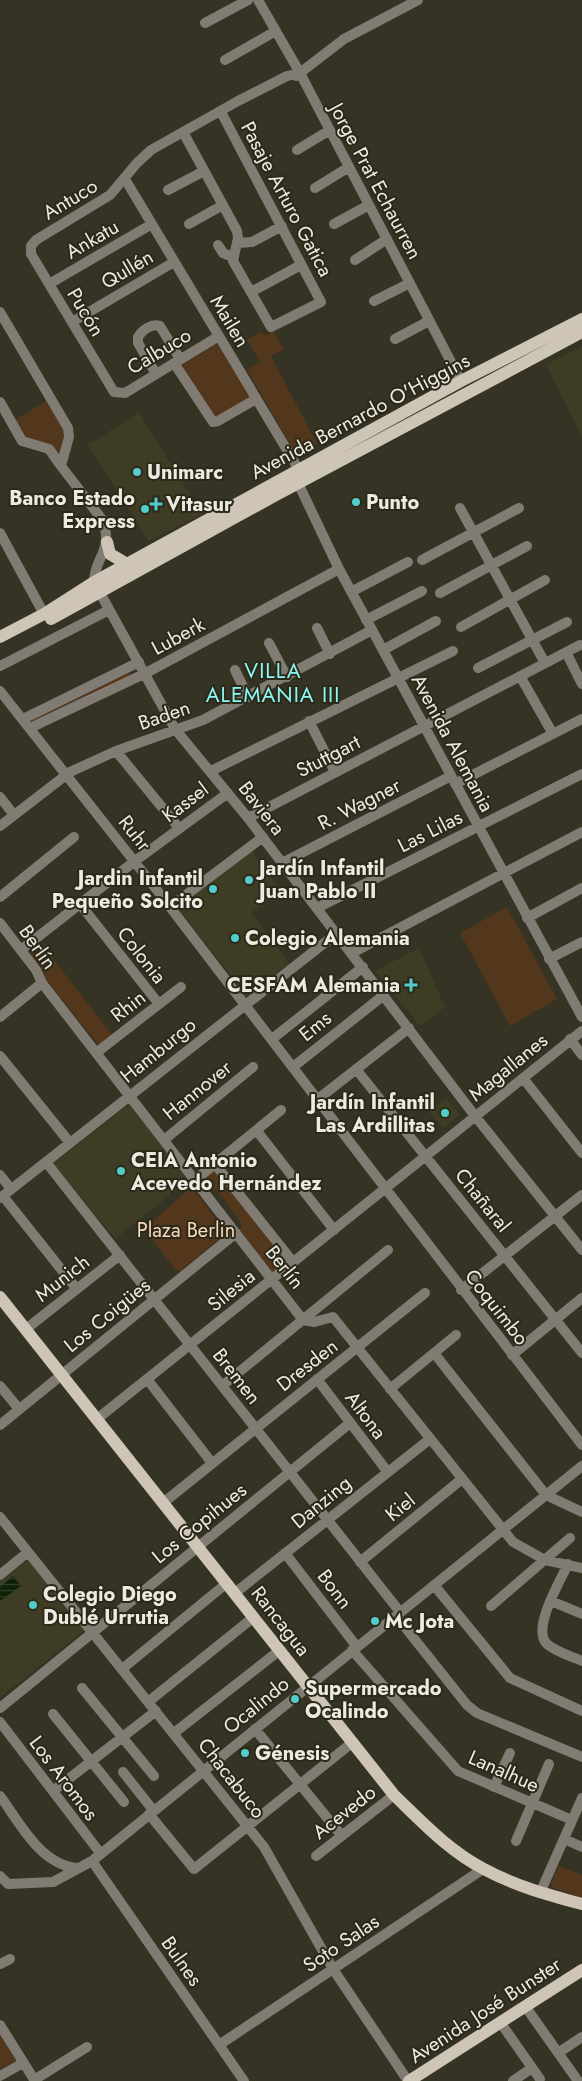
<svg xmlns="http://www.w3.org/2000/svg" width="582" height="2081" font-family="Jost,sans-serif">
  <defs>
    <pattern id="water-rules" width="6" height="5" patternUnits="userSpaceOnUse" patternTransform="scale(1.25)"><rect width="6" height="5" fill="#0e2105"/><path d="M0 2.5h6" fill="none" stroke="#314129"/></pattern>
  </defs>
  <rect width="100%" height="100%" fill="#353323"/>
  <!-- built -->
  <path fill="#3f3c25" d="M582,346v91l-36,-72z
    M139,412l63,102 -53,27 -61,-96z
    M250,849l31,42 -30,22 38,50 -42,33 -71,-90z
    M419,948l26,59 -25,19 -45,-55z
    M446,1099l14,15 -16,14 -15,-16z
    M130,1104l60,75 -75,60 -62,-76z
    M29,1559l57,70 -86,69v-116z"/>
  <!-- green -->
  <path fill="#53371d" d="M262,331l3,5 8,-5 11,18 -13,7 46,88 -20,12 -50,-86 13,-8 -13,-22z
    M214,345h4l33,53 -35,21 -36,-53z
    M46,401c17,25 22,26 13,56l-34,-18 -10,-19z
    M128,670l4,6 -99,46 -3,-5z
    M507,907l50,92 -47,27 -50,-93z
    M41,943l72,93 -13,11 -73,-92z
    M214,1170l76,91 -17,13 -35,-40 4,-10 -26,-35 -10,3 -8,-10z
    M189,1189l6,2 30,40v3l-45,37 -5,-2 -31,-40z
    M559,1866l23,9v23l-29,-10 -2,-4z
    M0,2034l16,27 -16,8z"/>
  <!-- water -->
  <path fill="url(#water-rules)" d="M13,1576l8,10 -21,15v-14z"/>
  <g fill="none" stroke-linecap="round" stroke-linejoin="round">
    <!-- minor -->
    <path stroke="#807c74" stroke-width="10" d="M258,0l42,73 161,308
      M205,23l43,-23
      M225,60l49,-28
      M296,76l48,-37 74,-39
      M183,132l54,99 1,7 -5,23 38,66 50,-25 -100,-190
      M297,150l33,-20
      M125,179l174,291 -1,13 41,86 243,448
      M315,188l34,-21
      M168,190l36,-19
      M189,224l34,-19
      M334,224l35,-19
      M238,243l14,-1 30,-16
      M218,245l5,8 10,4
      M355,260l32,-21
      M49,284l103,-60
      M251,292l50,-27
      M374,301l36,-18
      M0,312l68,116 1,9 -8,29 43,56c8,32 -10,36 -10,60l81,147 73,89 227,298 107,134
      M72,322l102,-60
      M219,336l-94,57 -11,-1 -83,-138v-8l5,-6 74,-45 27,-32 14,-13 87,-49 49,-25 13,-3
      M395,339l34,-18
      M174,363l39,59 5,-1 38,-22
      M156,374l-18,-31v-6c4,-7 14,-14 22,-11l20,33
      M0,402l22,39 27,8 12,17
      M460,508l85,155
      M0,533l44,81
      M422,560l97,-52
      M351,592l57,-30
      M440,593l87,-47
      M366,620l56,-29
      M461,627l84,-47
      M317,628l13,26
      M269,643l18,34
      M383,650l53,-29
      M566,652l16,32
      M0,666l109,-56
      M478,668l89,-46
      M235,670l13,27
      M520,676l33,58
      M0,691l160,203 422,551
      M23,719l116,-57
      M309,721l26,51
      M30,728l116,-55 193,-104
      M116,751l63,77
      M211,771l242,-120
      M455,784l127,-65
      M0,797l14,18
      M248,818l332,-173
      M0,826l70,-54 46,-21 87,-31 169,-90
      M282,863l169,-87
      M0,897l74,-60
      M80,904l79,100
      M170,907l93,-70
      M317,908l265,-134
      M527,918l55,-30
      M0,923l36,47 6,13 261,337 11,2 19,-5 180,225 32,18 37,8
      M21,950l114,-89 93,-68
      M352,953l230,-121
      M549,959l33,-17
      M0,1017l42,-34
      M272,1039l91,-72
      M570,1039l12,16
      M96,1053l85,-66
      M0,1056l70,87
      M293,1067l91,-72
      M356,1069l226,284
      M523,1078l59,75
      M318,1099l91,-71
      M257,1131l77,99
      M164,1140l89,-73
      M46,1162l354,450
      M215,1164l78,98
      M0,1175l11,14
      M195,1180l86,-70
      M3,1196l73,92
      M0,1198l337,-265
      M461,1290l121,-95
      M26,1329l94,-74
      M434,1353l112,142 36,17
      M512,1355l70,-57
      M147,1379l65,84
      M317,1379l70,92
      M0,1386l19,23
      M222,1386l166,-136
      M390,1389l66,-54
      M97,1419l485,-388
      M0,1425l236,-192
      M163,1503l262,-210
      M0,1517l264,330 69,122 75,112
      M285,1553l72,94
      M360,1562l102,-83
      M568,1564c-7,16 -37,65 -21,80 9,8 24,12 35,17
      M0,1575l28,-23
      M434,1585l76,93 72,33
      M235,1593l195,-154
      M551,1601l31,13
      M491,1606l79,-68
      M396,1616l71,89 10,8 105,44
      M352,1650l106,121 114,49
      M122,1669l105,-86
      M82,1688l72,88
      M148,1702l106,-85
      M0,1708l350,-285
      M53,1714l71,88
      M0,1722l101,132
      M255,1729l87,107
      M174,1733l106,-83
      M123,1772l30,38
      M494,1787l16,-34
      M53,1791l103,-80
      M0,1796c20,27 41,70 78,72
      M149,1814l45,55 159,-127
      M564,1839l18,8
      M516,1841l33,-77
      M316,1856l78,-61
      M92,1861l152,220
      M0,1876l8,8 45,-2 39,-21 490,-395
      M540,1893l42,-95
      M0,1964l10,-5
      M525,2006l53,75
      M500,2022l40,57
      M0,2025l35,56
      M219,2045l264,-176
      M558,2053l24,-16
      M0,2076l23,-13
      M34,2080l53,-33
      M513,2081l19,-13"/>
    <!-- major -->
    <path stroke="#cec5b6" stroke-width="12" d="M107,542l3,12 17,10
      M51,619l225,-124 306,-163
      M0,637l44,-23 50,-32 367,-201 121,-62
      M0,1297l394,498c28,27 55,56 90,74 31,17 64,26 98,35
      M409,2081l173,-111"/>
  </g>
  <!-- markers -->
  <g fill="#53cdc9" stroke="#2b2919" stroke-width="2">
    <circle cx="137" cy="472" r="5"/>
    <circle cx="356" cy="502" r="5"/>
    <path d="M153.5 496.5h5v5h5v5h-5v5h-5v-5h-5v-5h5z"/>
    <circle cx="145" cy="509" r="5"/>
    <circle cx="249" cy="880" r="5"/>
    <circle cx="213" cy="889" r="5"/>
    <circle cx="235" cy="938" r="5"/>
    <path d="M408.5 977.5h5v5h5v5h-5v5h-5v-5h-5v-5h5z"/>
    <circle cx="445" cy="1113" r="5"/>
    <circle cx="121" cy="1171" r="5"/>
    <circle cx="33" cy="1605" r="5"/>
    <circle cx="375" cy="1621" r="5"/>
    <circle cx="295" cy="1699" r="5"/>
    <circle cx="245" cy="1753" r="5"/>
  </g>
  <g text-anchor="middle" stroke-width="4" stroke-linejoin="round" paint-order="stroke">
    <!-- street labels -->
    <g font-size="20" fill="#edebe1" stroke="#2b2919">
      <text transform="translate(376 181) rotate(62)" y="7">Jorge Prat Echaurren</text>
      <text transform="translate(70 199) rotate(-31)" y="7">Antuco</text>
      <text transform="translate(287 199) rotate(62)" y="7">Pasaje Arturo Gatica</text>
      <text transform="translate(92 239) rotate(-30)" y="7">Ankatu</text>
      <text transform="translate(127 269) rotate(-31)" y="7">Qullén</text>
      <text transform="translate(86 312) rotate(59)" y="7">Pucón</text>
      <text transform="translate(230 321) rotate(59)" y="7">Mailen</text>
      <text transform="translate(159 351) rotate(-31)" y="7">Calbuco</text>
      <text transform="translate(360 416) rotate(-28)" y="7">Avenida Bernardo O'Higgins</text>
      <text transform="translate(178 636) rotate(-28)" y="7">Luberk</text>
      <text transform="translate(164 715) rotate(-19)" y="7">Baden</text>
      <text transform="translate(453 743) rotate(62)" y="7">Avenida Alemania</text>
      <text transform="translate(328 756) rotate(-27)" y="7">Stuttgart</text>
      <text transform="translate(185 802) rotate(-37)" y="7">Kassel</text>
      <text transform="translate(359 804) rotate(-27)" y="7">R. Wagner</text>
      <text transform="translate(262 808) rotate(52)" y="7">Baviera</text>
      <text transform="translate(430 831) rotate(-27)" y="7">Las Lilas</text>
      <text transform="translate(135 833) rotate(52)" y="7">Ruhr</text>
      <text transform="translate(38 947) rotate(55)" y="7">Berlín</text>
      <text transform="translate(142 955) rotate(52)" y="7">Colonia</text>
      <text transform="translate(128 1006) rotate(-38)" y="7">Rhin</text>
      <text transform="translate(315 1026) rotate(-39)" y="7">Ems</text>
      <text transform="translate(158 1050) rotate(-39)" y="7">Hamburgo</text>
      <text transform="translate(508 1067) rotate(-39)" y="7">Magallanes</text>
      <text transform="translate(197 1090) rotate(-39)" y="7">Hannover</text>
      <text transform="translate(483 1200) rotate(51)" y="7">Chañaral</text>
      <text transform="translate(285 1267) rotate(52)" y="7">Berlín</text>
      <text transform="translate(62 1278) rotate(-38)" y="7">Munich</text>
      <text transform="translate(231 1290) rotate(-39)" y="7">Silesia</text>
      <text transform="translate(497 1307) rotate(52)" y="7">Coquimbo</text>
      <text transform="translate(107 1315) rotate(-39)" y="7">Los Coigües</text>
      <text transform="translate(307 1365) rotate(-38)" y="7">Dresden</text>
      <text transform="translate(237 1376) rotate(52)" y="7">Bremen</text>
      <text transform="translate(366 1415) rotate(53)" y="7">Altona</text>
      <text transform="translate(321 1502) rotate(-39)" y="7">Danzing</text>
      <text transform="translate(400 1507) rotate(-39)" y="7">Kiel</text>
      <text transform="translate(199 1523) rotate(-39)" y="7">Los Copihues</text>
      <text transform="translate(335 1589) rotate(53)" y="7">Bonn</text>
      <text transform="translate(281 1621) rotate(52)" y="7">Rancagua</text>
      <text transform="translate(256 1705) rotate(-39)" y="7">Ocalindo</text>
      <text transform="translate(504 1771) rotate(24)" y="7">Lanalhue</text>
      <text transform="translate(64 1778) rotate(53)" y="7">Los Aromos</text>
      <text transform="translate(232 1778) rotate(52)" y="7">Chacabuco</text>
      <text transform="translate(344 1812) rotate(-38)" y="7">Acevedo</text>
      <text transform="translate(341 1943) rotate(-34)" y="7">Soto Salas</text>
      <text transform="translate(182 1961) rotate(55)" y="7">Bulnes</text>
      <text transform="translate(485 2010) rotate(-33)" y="7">Avenida José Bunster</text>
    </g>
    <!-- poi labels -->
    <g font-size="20" font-weight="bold" fill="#edebe1" stroke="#2b2919" text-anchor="start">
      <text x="147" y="479">Unimarc</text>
      <text x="135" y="505" text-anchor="end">Banco Estado<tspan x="135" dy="23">Express</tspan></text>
      <text x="366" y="509">Punto</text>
      <text x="166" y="511">Vitasur</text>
      <text x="259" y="875">Jardín Infantil<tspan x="259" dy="23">Juan Pablo II</tspan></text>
      <text x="203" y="885" text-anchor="end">Jardin Infantil<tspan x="203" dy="23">Pequeño Solcito</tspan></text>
      <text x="245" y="945">Colegio Alemania</text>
      <text x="400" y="992" text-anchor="end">CESFAM Alemania</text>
      <text x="435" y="1109" text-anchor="end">Jardín Infantil<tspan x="435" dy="23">Las Ardillitas</tspan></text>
      <text x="131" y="1167">CEIA Antonio<tspan x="131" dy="23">Acevedo Hernández</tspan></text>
      <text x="43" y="1601">Colegio Diego<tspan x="43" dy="23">Dublé Urrutia</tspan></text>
      <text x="385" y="1628">Mc Jota</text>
      <text x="305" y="1695">Supermercado<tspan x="305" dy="23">Ocalindo</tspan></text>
      <text x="255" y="1760">Génesis</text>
    </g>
    <!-- park labels -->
    <g font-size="20" fill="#fadabd" stroke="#2b2919">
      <text x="186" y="1237">Plaza Berlin</text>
    </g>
    <!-- neighbourhood labels -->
    <g font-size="21" letter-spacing="1" fill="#8bf6f2" stroke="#2b2919">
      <text x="273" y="678">VILLA<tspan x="273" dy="24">ALEMANIA III</tspan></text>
    </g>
  </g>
</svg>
